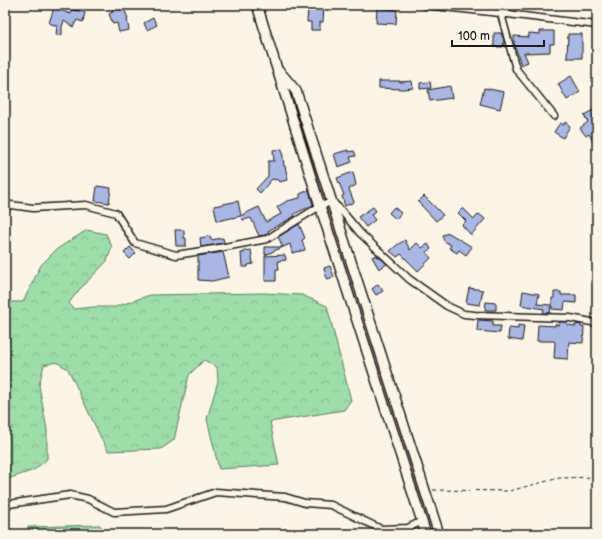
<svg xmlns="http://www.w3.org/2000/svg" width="602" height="539" font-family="'Balsamiq Sans',sans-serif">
  <defs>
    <pattern id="forest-crowns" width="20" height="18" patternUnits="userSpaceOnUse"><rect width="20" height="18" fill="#9ddda7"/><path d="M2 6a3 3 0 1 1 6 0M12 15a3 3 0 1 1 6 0" fill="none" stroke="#87bd8f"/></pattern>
  </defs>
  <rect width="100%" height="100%" fill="#fcf5e5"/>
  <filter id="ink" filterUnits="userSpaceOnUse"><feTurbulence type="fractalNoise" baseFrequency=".025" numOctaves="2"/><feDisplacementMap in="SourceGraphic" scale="8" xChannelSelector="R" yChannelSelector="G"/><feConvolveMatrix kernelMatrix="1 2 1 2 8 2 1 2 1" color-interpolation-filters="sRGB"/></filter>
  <g filter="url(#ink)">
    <!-- forest -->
    <path fill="url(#forest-crowns)" stroke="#5c7c62" d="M87,230l19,4 6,13 -5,14 -28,29 -10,13 5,6 19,-2h22l35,-12 114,-2 38,2 25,11 24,94 -7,10 -74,12 9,43 -60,4 -12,-50 11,-38 -1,-14 -13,-7 -15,15 -15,65 -13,9 -53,2 -8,-15 -32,-67 -12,-7 -12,3 -5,20 8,45v29l-13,11 -29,10v-178h18l18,-37 16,-16z
      M100,525l7,9h-83l4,-7z"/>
    <!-- building -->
    <path fill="#a9b7e7" stroke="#1c1c1c" d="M119,6l1,4 4,-2 4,11h-1l2,11 -10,2 -2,-9 -4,1 -4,-10 4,-2 -1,-3z
      M308,6l16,1 -1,15h-3v8h-9v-8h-4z
      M54,8l17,6 1,-4 13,2 -2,10 -6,-2 -4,7 -9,-6 -2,6v8h-6l1,-9 -8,-3z
      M377,8l20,2 -1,14 -20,-1z
      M153,18l4,7 -10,5 -3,-7z
      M540,31h14v13h-4v8l-26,1 4,9 -7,3 -7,-22v-7l15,1v-4l11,1z
      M494,33h7l3,7 -1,7h-9z
      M568,34h14v24h-15z
      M571,76l9,16 -13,8 -9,-16z
      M379,81h21v1l12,-1 1,7 -10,1 -24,-1z
      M430,82l1,6 -11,1v-6z
      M450,86l2,12 -22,3 -2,-11z
      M484,88l20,4 -4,17 -20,-5z
      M597,108v41l-8,-15 -3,2 -6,-8 8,-6 -4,-7z
      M565,122l5,4 -7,12 -9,-6 6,-9 4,2z
      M282,149l2,17h1l3,14 -9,2 -1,-2 -6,-1 -12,14 -4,-4 12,-13v-15h6l-1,-11z
      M348,150v2l6,-1 2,5 -6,1 2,5 -14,5 -4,-13z
      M353,172l3,13 -7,4 5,13 -9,4 -3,-10 2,-1 -7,-17z
      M97,186l14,2 -2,15 -14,-2z
      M309,190l4,15 -19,9 1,2 -27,15 1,2 -4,2 -6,1 -8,-18 -8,2 -1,-5 17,-8 7,15 15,-8 -4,-7 10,-6 13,-3v-4z
      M424,196l19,19 -7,6 -18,-19z
      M238,201l3,15 -24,5 -3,-15z
      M373,207l3,4 -5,4 4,5 -9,7 -8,-10z
      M394,207l7,6 -5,6 -7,-6z
      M463,208l11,11 5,-5 6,5 -13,15h-2l-8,-9 4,-4 -8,-8z
      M299,224l6,14 -3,2 3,10 -13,3 -2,-9 -25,11v-8h18l-5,-10z
      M175,230h9v8h2v8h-10z
      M449,233l23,14 -6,8 -7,-5 -2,3 -8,-5 2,-3 -7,-4 -2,-6z
      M210,236l1,4 12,-2 1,5 -23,4 -1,-9z
      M405,240l5,10 7,-7 5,5 6,-4 3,5 -5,3 5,6 -13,13 -17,-17 -4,3 -7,-6 7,-6z
      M130,247l6,6 -6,6 -6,-6z
      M251,250l2,14 -5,1v2h-6l-1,-14h3v-2z
      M223,252l6,25 -17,4 -14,-1v-24z
      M285,255l1,5 -8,1 1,8h-3v12h-11v-25z
      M377,255l1,3 1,-1 8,7 -8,5 -7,-12z
      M330,266l4,11 -7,2 -3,-11z
      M378,284l5,7 -7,4 -4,-6z
      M469,288l14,2 -3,15 -14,-2z
      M523,291l16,3 -2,10 14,1 -1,8h-7l1,-4 -23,-4z
      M554,292h7v3h15v8l-11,-1 -1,8 -12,-1v-11h2z
      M486,302l10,1v7h-11z
      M478,320l15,1v5h8l-1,7 -23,-2z
      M559,322h8v3l9,1v-2l5,1v2h3l-1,16 -14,-1 -1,17 -14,-1 1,-16 -1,-1h-17l1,-16 17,1v-2l4,1z
      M518,325l6,1 -2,15 -14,-2 1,-11 9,1z"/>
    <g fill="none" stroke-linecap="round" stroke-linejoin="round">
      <!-- street casing -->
      <g stroke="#1c1c1c" stroke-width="9">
        <path id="street" d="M71,5l5,1 6,-1
          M424,5l67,7 106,13
          M501,14l15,55 38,47
          M5,208l6,-3 22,3 53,-3 30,8 19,30 41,12 38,-6 53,-10 53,-33 12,-4 8,7 20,24 49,46 38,27 17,8 11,1 95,3 27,5
          M5,506l4,-2 61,-9 18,4 26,13 52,-3 50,-17 69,5 20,6 26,2 50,24 27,-1 14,-7"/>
      </g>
      <!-- secondary casing -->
      <g stroke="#1c1c1c" stroke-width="12">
        <path id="secondary" d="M257,5l63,201 106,328
          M280,72l16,19 143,443"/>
      </g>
      <!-- path -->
      <path stroke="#1c1c1c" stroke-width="1" stroke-dasharray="4 3" stroke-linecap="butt" d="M433,490l76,1 50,-13 38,-1"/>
      <!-- street -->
      <use href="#street" stroke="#fcf5e5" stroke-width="6"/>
      <!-- secondary -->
      <use href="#secondary" stroke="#fcf5e5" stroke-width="9"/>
    </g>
  </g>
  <!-- margin -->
  <rect width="602" height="539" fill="none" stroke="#fcf5e5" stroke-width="20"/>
  <rect x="10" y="10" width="582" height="519" fill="none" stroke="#1c1c1c" stroke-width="1.5" filter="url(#ink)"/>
  <!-- scale -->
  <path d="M452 40v6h92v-6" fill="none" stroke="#1c1c1c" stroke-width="2"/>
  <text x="458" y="40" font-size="12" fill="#1c1c1c" stroke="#fcf5e5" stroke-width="3" paint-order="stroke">100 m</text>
</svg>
